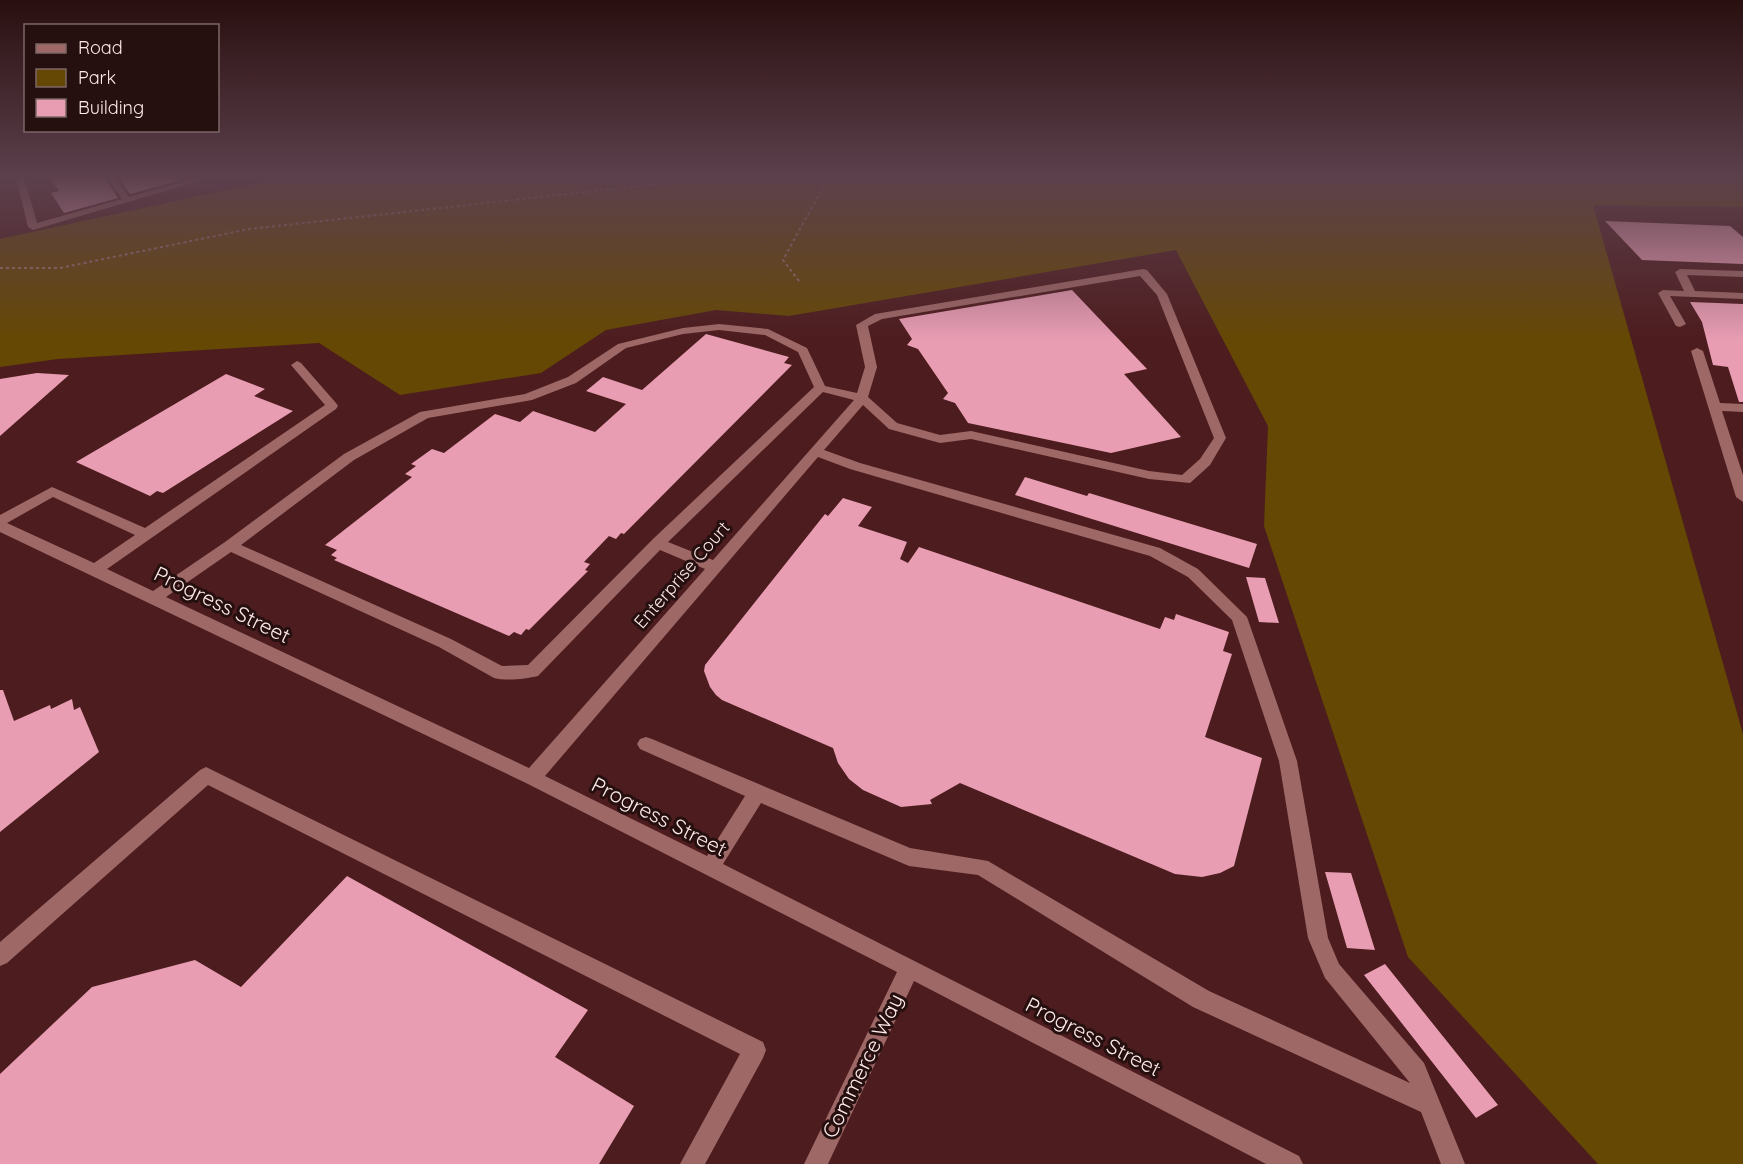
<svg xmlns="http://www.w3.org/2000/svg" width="1743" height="1164" font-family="Quicksand,sans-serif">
  <rect width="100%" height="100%" fill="#4d1c1e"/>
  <!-- green -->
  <path fill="#654804" d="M308,177h1435v30l-150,-2 150,529v430h-145l-190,-207 -144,-431 4,-100 -92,-176 -387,66 -73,-6 -110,20 -65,43 -141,22 -81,-52 -261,16 -58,8v-128l277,-60z"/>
  <!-- building -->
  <path fill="#e89db3" d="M49,177h55l14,21 -54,15 -13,-20 8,-2z
    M118,177h60v4l-48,13z
    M1605,221l125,5 13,11v27l-101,-4z
    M1072,290l75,79 -23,5 57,63 -70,16 -143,-30 -13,-20 -12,-4 5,-6 -30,-44 -11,-4 5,-6 -13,-20z
    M1690,302l53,2v98h-4l-11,-35 -15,-2 -11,-43z
    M706,334l83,23 -5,6 8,2 -168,169 -3,-1 -5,6 -7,-3 -25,26 6,2 -5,6 3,1 -59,59 -3,-1 -5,6 -7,-3 -5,4 -175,-76 3,-2 -6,-3 6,-5 -12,-5 87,-68 -7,-3 11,-8 -5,-2 21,-15 12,4 51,-39 25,8 13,-11 62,21 31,-28 -40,-13 17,-14 39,13z
    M37,373l32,2 -69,61v-57z
    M226,374l39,15 -11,7 39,15 -130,82 -6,-2 -7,5 -74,-34z
    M1025,477l62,19 2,-3 168,51 -8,24 -234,-73z
    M843,498l29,9 -14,19 49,16 -7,17 8,4 11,-16 241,82 5,-12 9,3 2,-6 53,18 -6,19 9,3 -27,83 57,21 -28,108 -14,7 -18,4 -27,-3 -215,-91 -30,17 2,4 -31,3 -38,-17 -14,-11 -11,-16 -5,-15 -111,-48 -6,-5 -6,-8 -6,-16 1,-6 120,-151 3,2z
    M1246,577l19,1 14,45 -20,-1z
    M0,690h3l11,31 36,-16 1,4 21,-10 2,11 6,-3 19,45 -99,80z
    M1325,872l26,1 24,77 -28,-2z
    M347,876l241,134 -33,47 79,49 -35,58h-599v-90l92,-87 103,-27 46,27z
    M1385,964l113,141 -22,13 -112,-143z"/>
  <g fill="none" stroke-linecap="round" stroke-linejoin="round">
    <!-- path -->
    <path stroke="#987374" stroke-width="2" stroke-dasharray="3 3" stroke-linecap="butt" d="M0,268h60l189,-39 473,-52
      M799,281l-16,-21 40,-73v-10"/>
    <!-- minor -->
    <path fill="#9e6867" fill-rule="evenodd" d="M16,177h8l13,46 85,-24 -16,-22h9l14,20 70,-20h14l-180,53 -5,-3z
      M1143,269l4,1 20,24 59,144 -16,27 -20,18 -41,-4 -178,-40 -31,4 -51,-14 -26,-24 -39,45 36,13 300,85 38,21 49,48 50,144 31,177 11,26 85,99 41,101h-24l-20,-52 -228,-105 -215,-132 -69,-9 -148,-63 -38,61 576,292 4,8h-37l-352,-183 -86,183h-24l93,-192 -371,-189 -526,-251v-17l52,-28 93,41 180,-123 -34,-40 6,-4 4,2 35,40 2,3 -2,3 -229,160 46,22 72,-49 119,-88 76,-42 105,-18 43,-17 50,-33 65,-16 36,-4 49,5 39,19 18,38 32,7 8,-26 -9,-42 19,-11zM1140,276l17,19 57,143 -14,21 -18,16 -33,-4 -178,-40 -31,4 -43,-12 -29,-26 9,-30 -9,-41 14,-7zM719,330l46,5 33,17 16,35 -161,152 -125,126 -26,1 -51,-27 -210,-94 113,-85 74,-42 104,-18 44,-17 50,-35 57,-14zM823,392l31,8 -141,160 -45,-18zM818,457l32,12 300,87 38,21 44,43 47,141 29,177 17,40 85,105 -201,-92 -221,-130 -78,-13 -258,-109 -6,-2 -6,2 -3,5 3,5 105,47 -38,60 -162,-80zM53,497l82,38 -41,28 -87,-40zM660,550l45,19 -176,199 -363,-171 65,-45 208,95 55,31c12,3 32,1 44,-2z
      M1680,269l63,2v6l-56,-2 8,16 48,2v6l-73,-3 16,28 -6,3 -4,-1 -18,-33 5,-3 21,1 -9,-19z
      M1697,348l6,3 17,52 23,1v8l-21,-1 21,64v27l-7,-5 -45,-146z
      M206,767l557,275 3,8 -3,8 -58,106h-25l60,-110 -532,-269 -201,178 -7,3v-24l200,-172z"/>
  </g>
  <!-- sky -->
  <linearGradient id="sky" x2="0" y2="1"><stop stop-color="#2a0f10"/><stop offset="0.52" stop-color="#5c404c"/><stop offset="1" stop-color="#5c404c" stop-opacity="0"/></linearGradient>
  <rect width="1743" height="340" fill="url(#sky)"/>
  <g text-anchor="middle" stroke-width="6" stroke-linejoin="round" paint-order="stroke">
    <!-- street labels -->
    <g font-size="18" fill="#feeae9" stroke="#250f0f">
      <text transform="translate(682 575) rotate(-49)" y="6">Enterprise Court</text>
    </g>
    <!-- near-street labels -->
    <g font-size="21" fill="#feeae9" stroke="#250f0f">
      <text transform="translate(222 605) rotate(26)" y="7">Progress Street</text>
      <text transform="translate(659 817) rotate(27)" y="7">Progress Street</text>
      <text transform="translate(1093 1037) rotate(27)" y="7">Progress Street</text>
      <text transform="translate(863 1066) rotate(-64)" y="7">Commerce Way</text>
    </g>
  </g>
  <!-- legend -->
  <rect x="24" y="24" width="195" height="108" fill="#250f0f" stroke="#7c6766" stroke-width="1.5"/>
  <rect x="36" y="44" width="30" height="9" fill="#9e6867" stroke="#7c6766" stroke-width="1.5"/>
  <text x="78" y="54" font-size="18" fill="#feeae9">Road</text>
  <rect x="36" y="69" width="30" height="18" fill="#654804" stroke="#7c6766" stroke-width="1.5"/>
  <text x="78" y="84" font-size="18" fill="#feeae9">Park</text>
  <rect x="36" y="99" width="30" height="18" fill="#e89db3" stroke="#7c6766" stroke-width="1.5"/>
  <text x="78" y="114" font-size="18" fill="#feeae9">Building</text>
</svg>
